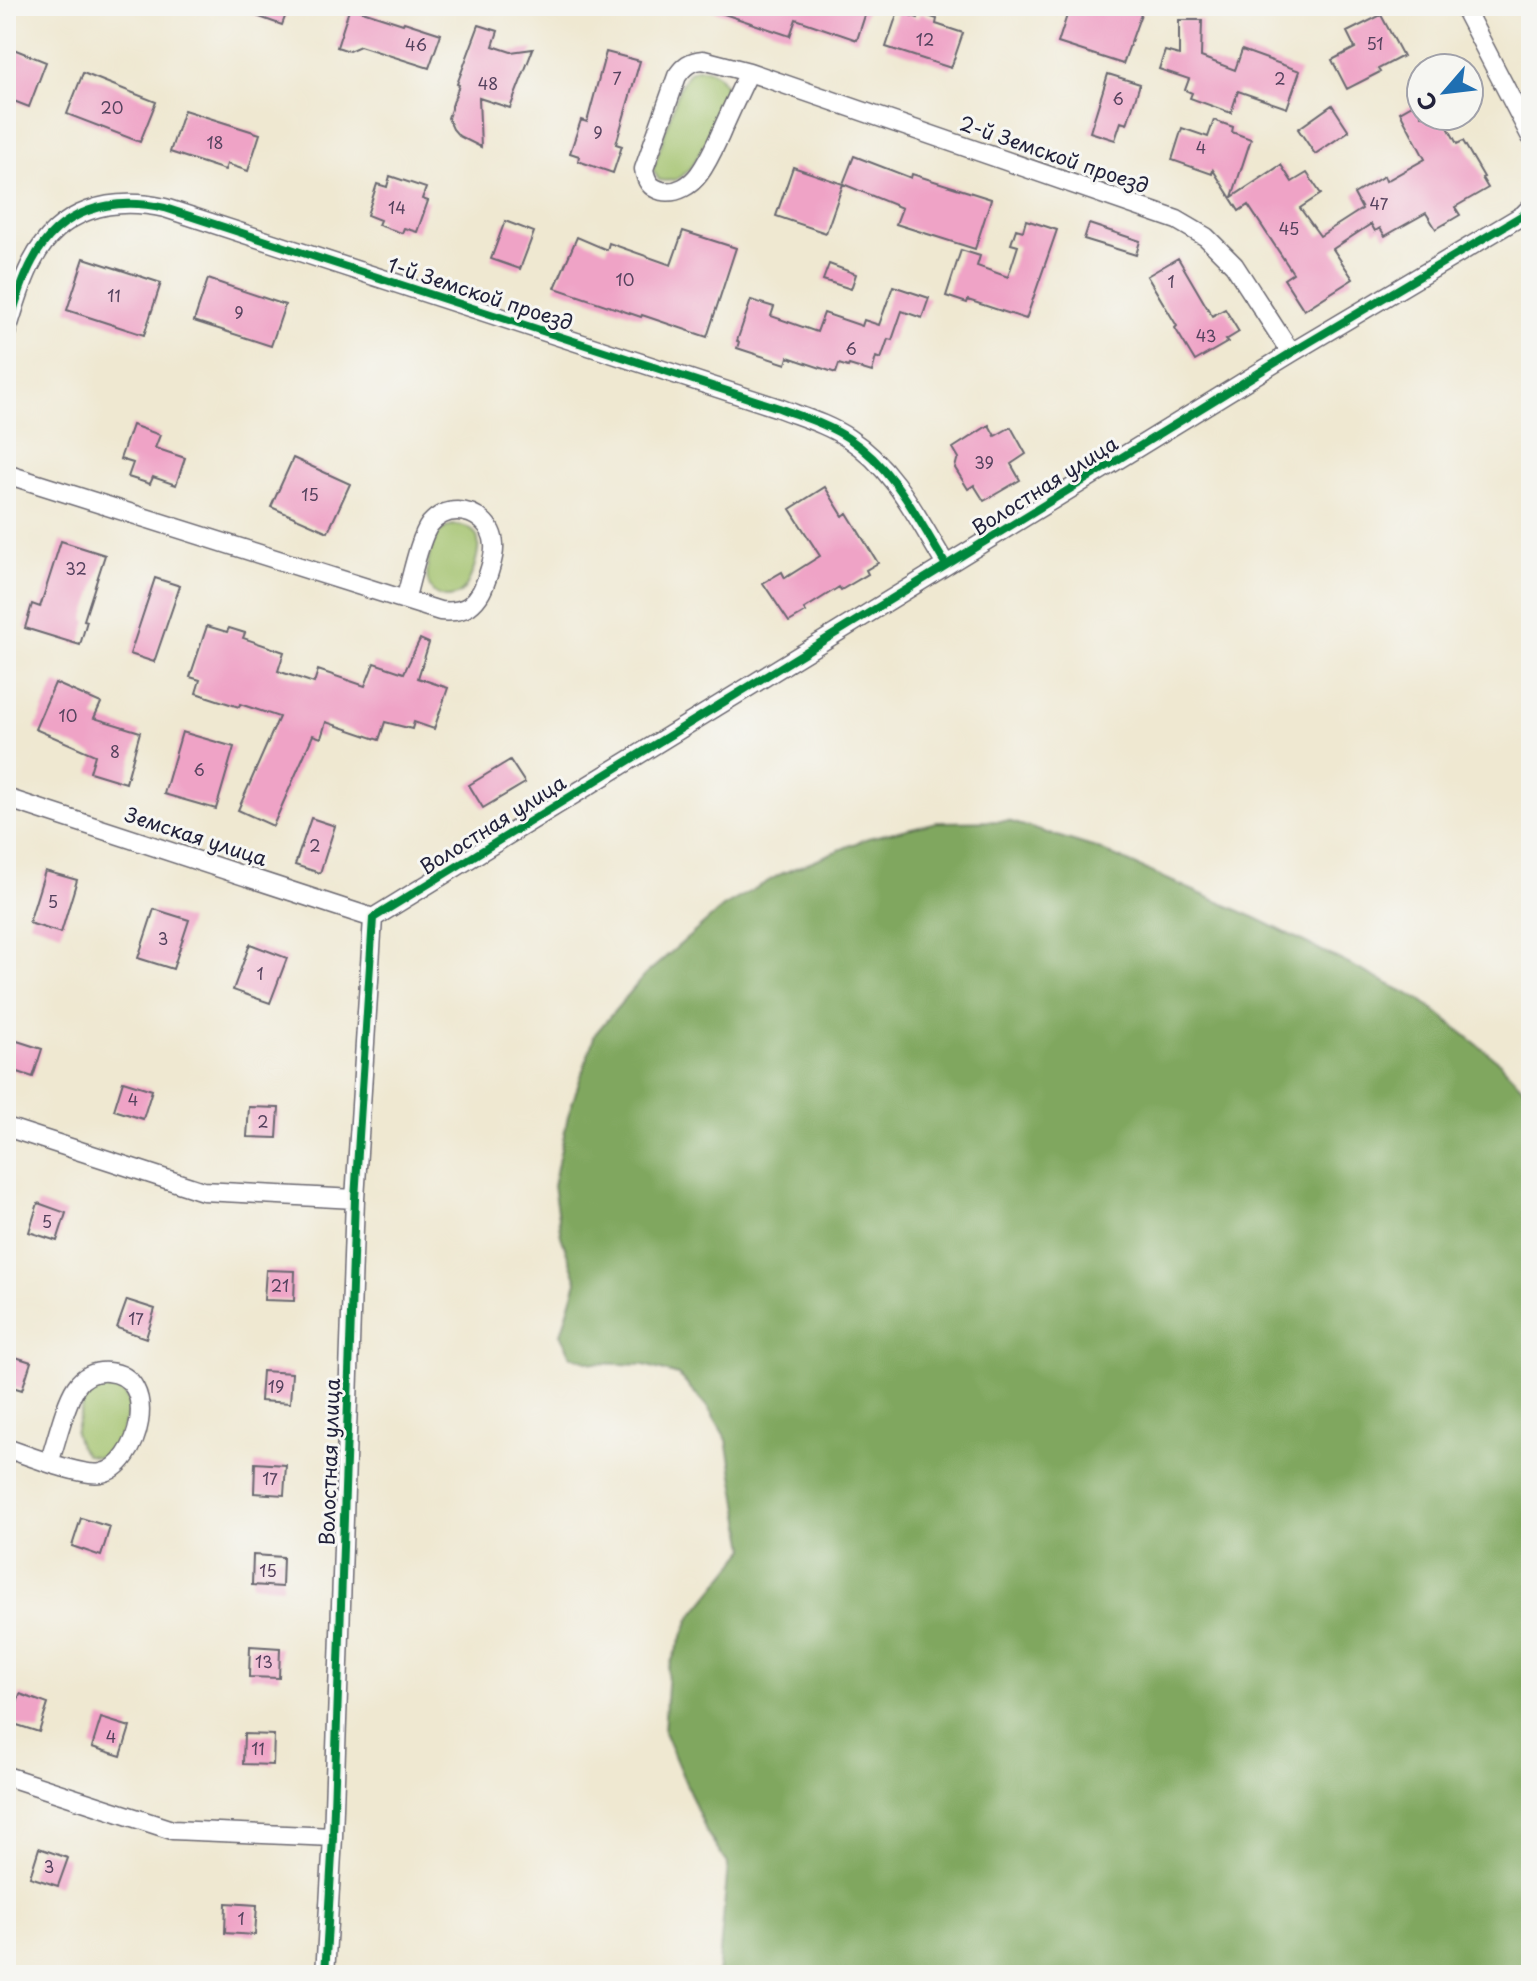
<svg xmlns="http://www.w3.org/2000/svg" width="1537" height="1981" font-family="'Playpen Sans',sans-serif">
  <rect width="100%" height="100%" fill="#f6f6f2"/>
  <filter id="ink" filterUnits="userSpaceOnUse"><feTurbulence type="fractalNoise" baseFrequency=".0125" numOctaves="2"/><feDisplacementMap in="SourceGraphic" scale="16" xChannelSelector="R" yChannelSelector="G"/><feConvolveMatrix kernelMatrix="1 2 1 2 8 2 1 2 1" color-interpolation-filters="sRGB"/></filter>
  <filter id="wash" filterUnits="userSpaceOnUse"><feTurbulence type="fractalNoise" baseFrequency=".006" numOctaves="4" result="noise"/><feDisplacementMap in="SourceGraphic" scale="32" xChannelSelector="R" yChannelSelector="G"/><feGaussianBlur stdDeviation="1.8" result="paint"/><feColorMatrix in="noise" values="0 0 0 0 0 0 0 0 0 0 0 0 0 0 0 0 0 1.4 0 .05"/><feComposite in="paint" operator="in"/></filter>
  <g filter="url(#wash)">
    <rect width="100%" height="100%" fill="#efe8d1"/>
    <!-- green -->
    <path fill="#a1c16a" stroke="#627252" stroke-width="2" d="M697,69c10,-1 17,1 23,9 5,6 7,11 6,18 -1,16 -25,54 -34,70 -10,12 -18,17 -33,14l-6,-10 27,-84 9,-14z
      M452,525c32,1 29,20 22,43 -6,17 -12,33 -33,28 -24,-6 -12,-52 0,-65 3,-3 8,-4 11,-6z
      M100,1385c18,-1 23,4 30,20 -6,17 -9,51 -32,52 -4,0 -8,-2 -12,-2l-7,-9 -4,-13 8,-29 7,-13z"/>
    <!-- forest -->
    <path fill="#80a75e" stroke="#51644c" stroke-width="2" d="M1008,821l88,27 162,71 163,81 77,61 33,35v879h-813l10,-111 -21,-31 -43,-101 4,-63 23,-52 55,-68 -19,-109 -20,-34 -29,-31 -34,-10 -51,-2 -22,-7 -10,-22 16,-53 -16,-45 -8,-50 15,-70 27,-82 49,-58 79,-69 58,-33 87,-36 69,-16z"/>
    <g id="blocks">
      <!-- building -->
      <path fill="#efa3c6" d="M235,6h54l-7,19 -48,-17z
        M709,6h159l-11,34 -61,-21 -6,17 -81,-27z
        M1070,6h57l15,5 -19,53 -65,-21z
        M350,7l53,17 1,-2 37,12 -12,34 -69,-22 -11,5 -12,-4z
        M898,11l20,7 2,-5 17,6 -1,5 27,9 -12,35 -65,-21z
        M1381,15l22,41 -25,13 2,3 -33,17 -15,-29 23,-12 -8,-16z
        M1179,20h23l-1,37 34,13 7,-20 58,21 -13,37 -49,-17 -7,22 -41,-15 2,-5 -7,-3 4,-11 -30,-10 6,-18 14,4z
        M479,25l19,6 -5,15 18,6 22,-3 -23,59 -31,-10 2,49 -22,-11 -6,-7 -5,-11 11,-33 -2,-1z
        M6,46l40,16 -17,45 -23,-9z
        M606,52l34,9 -24,83 6,2 -9,27 -35,-12 1,-5 -9,-3 11,-33 6,2z
        M83,73l73,29 -16,40 -73,-28z
        M1108,74l32,10 -13,40 -6,-2 -6,18 -25,-8z
        M1421,100v16h21l15,28 6,-3 21,36 -2,1 6,10 -33,19 5,8 -24,14 -10,-16 -41,23 -5,-8 -5,3 -4,-7 -38,25 20,30 -49,31 -20,-31 9,-6 -45,-68 -9,6 -26,-41 -1,4 -40,-14 10,-32 26,9 6,-17 19,7 -1,5 19,7 -19,58 49,-32 11,17 15,-9 14,21 -21,14 20,28 42,-27 -8,-15 30,-18 2,5 39,-22 -25,-47z
        M1332,105l17,26 -34,23 -17,-25z
        M184,110l76,24 -12,37 -21,-7 -2,6 -55,-18z
        M854,156l57,22 1,-4 79,25 -16,50 -79,-25 6,-16 -59,-24z
        M793,167l50,17 -17,49 -50,-17z
        M390,176l36,12 -4,11 6,2 -11,31 -13,-4 -2,5 -24,-8 2,-5 -13,-5 10,-31 10,3z
        M1026,220l31,10 -31,89 -58,-19 -1,3 -21,-7 15,-46 19,6 -3,10 31,11 10,-31 -7,-2 5,-15 7,2z
        M505,221l29,11 -14,37 -29,-10z
        M1089,224l51,17 -4,14 -52,-16z
        M683,231l53,17 -29,89 -65,-22 -1,2 -86,-29 22,-51 30,13 2,-7 62,22z
        M84,258l77,25 -17,52 -77,-25z
        M1178,258l34,58 13,-7 14,23 -13,8 2,2 -33,19 -20,-33 2,-2 -30,-50z
        M829,264l27,10 -5,15 -28,-9z
        M208,279l77,26 -14,41 -77,-25z
        M893,286l36,12 -7,20 -20,-7 -10,29 -4,-1 -7,20 -5,-2 -4,15 -23,-7 -1,2 -9,-3 -3,9 -48,-16 -2,7 -49,-16 2,-6 -2,-1 14,-41 23,7 -3,9 46,16 7,-19 38,13 2,-6 15,5z
        M132,425l28,10 -5,13 30,10 -9,27 -23,-8 -3,7 -22,-7 5,-14 -13,-4z
        M989,425l6,11 16,-9 15,27 -15,10 9,16 -36,21 -10,-16 -6,4 -13,-21 2,-8 2,-2 -6,-10z
        M293,458l57,26 -22,48 -57,-25z
        M825,487l18,29 4,-3 31,50 -12,7 2,4 -27,16 -2,-3 -35,22 2,3 -17,10 -26,-39 19,-11 3,6 35,-22 -30,-47z
        M61,541l44,14 -21,65 3,1 -7,24 -55,-17 7,-24 8,3z
        M155,578l25,8 -26,76 -24,-8z
        M207,626l20,6 2,-4 16,5 -2,5 41,14 -6,19 36,12 4,-13 47,16 9,-23 30,10 16,-34 9,4 -11,35 30,10 -14,41 -20,-7 -2,7 -27,-7 -6,18 -53,-18 -5,16 -8,-3 -40,91 -35,-16 41,-93 -39,-13 -1,3 -43,-14 4,-13 -10,-3z
        M55,683l46,20 -7,15 46,14 -14,51 -36,-11 5,-17 -60,-26z
        M182,732l52,15 -18,62 -52,-15z
        M510,760l15,23 -42,25 -14,-23z
        M311,818l24,8 -15,47 -25,-8z
        M45,871l32,9 -16,53 -32,-10z
        M154,909l35,11 -16,49 -35,-11z
        M250,944l37,14 -17,45 -37,-13z
        M14,1040l28,9 -9,28 -27,-9z
        M123,1081l29,9 -9,29 -29,-9z
        M249,1107l30,1 -2,30 -30,-1z
        M38,1203l28,10 -9,28 -28,-9z
        M266,1270l29,1 -1,30 -30,-1z
        M127,1300l28,9 -9,29 -29,-10z
        M6,1354l25,8 -9,28 -16,-5z
        M262,1371l30,2 -2,30 -30,-2z
        M255,1463l31,2 -2,30 -30,-2z
        M81,1518l29,9 -9,29 -29,-10z
        M253,1555l30,2 -1,30 -30,-2z
        M250,1646l30,2 -1,30 -30,-1z
        M20,1694l28,10 -9,28 -28,-9z
        M101,1718l29,9 -9,29 -29,-9z
        M244,1734l30,1 -1,30 -30,-1z
        M39,1848l29,10 -10,28 -28,-9z
        M226,1903l31,2 -2,30 -30,-2z"/>
    </g>
  </g>
  <g filter="url(#ink)">
    <use href="#blocks" fill-opacity="0" stroke="#6a6770" stroke-width="2"/>
    <g fill="none" stroke-linecap="round" stroke-linejoin="round">
      <!-- minor casing -->
      <g stroke="#6a6770" stroke-width="21">
        <path id="minor" d="M1463,6l68,131
          M749,72l-46,-12c-13,1 -19,6 -26,16l-33,93c2,12 6,19 18,22 15,3 29,-6 37,-17 9,-12 15,-26 21,-39 9,-21 19,-42 29,-63l428,148 29,17 28,28 57,88
          M6,333c8,-23 14,-49 26,-71 27,-53 79,-66 133,-54l614,200c23,9 48,16 69,30 46,30 70,81 98,127
          M6,474l434,137c10,1 20,1 29,-5 11,-8 15,-19 19,-31 3,-10 7,-20 6,-30 -1,-20 -18,-34 -37,-34 -10,0 -20,5 -27,13 -11,14 -19,57 -25,76
          M6,798l367,120
          M373,918l918,-565 232,-138 8,-8
          M6,1127l197,64 152,8
          M6,1448c21,7 75,29 95,25 38,-6 61,-97 7,-101 -13,-1 -25,4 -32,15 -11,16 -20,56 -27,76
          M6,1776l166,54 161,7
          M325,1975l8,-138 22,-638 18,-281"/>
      </g>
      <!-- minor -->
      <use href="#minor" stroke="#fff" stroke-width="18"/>
      <!-- cycleway casing -->
      <g stroke="#f6f6f2" stroke-width="13">
        <path id="cycleway" d="M6,333c8,-23 14,-49 26,-71 27,-53 79,-66 133,-54l614,200c23,9 48,16 69,30 46,30 70,81 98,127
          M325,1975l8,-138 22,-638 18,-281 918,-565 232,-138 8,-8"/>
      </g>
      <!-- cycleway -->
      <use href="#cycleway" stroke="#00873e" stroke-width="8"/>
    </g>
  </g>
  <g text-anchor="middle" stroke-width="6" stroke-linejoin="round" paint-order="stroke">
    <!-- number labels -->
    <g font-size="16" fill="#55425e">
      <text x="925" y="46">12</text>
      <text x="1375" y="50">51</text>
      <text x="416" y="51">46</text>
      <text x="617" y="85">7</text>
      <text x="1280" y="85">2</text>
      <text x="488" y="90">48</text>
      <text x="1118" y="105">6</text>
      <text x="112" y="114">20</text>
      <text x="598" y="139">9</text>
      <text x="215" y="149">18</text>
      <text x="1201" y="154">4</text>
      <text x="1379" y="210">47</text>
      <text x="397" y="214">14</text>
      <text x="1289" y="235">45</text>
      <text x="625" y="286">10</text>
      <text x="1171" y="288">1</text>
      <text x="114" y="302">11</text>
      <text x="239" y="319">9</text>
      <text x="1206" y="342">43</text>
      <text x="851" y="355">6</text>
      <text x="984" y="469">39</text>
      <text x="310" y="501">15</text>
      <text x="76" y="575">32</text>
      <text x="68" y="722">10</text>
      <text x="115" y="758">8</text>
      <text x="199" y="776">6</text>
      <text x="315" y="852">2</text>
      <text x="53" y="908">5</text>
      <text x="163" y="945">3</text>
      <text x="260" y="980">1</text>
      <text x="133" y="1106">4</text>
      <text x="263" y="1128">2</text>
      <text x="47" y="1228">5</text>
      <text x="280" y="1292">21</text>
      <text x="136" y="1325">17</text>
      <text x="276" y="1393">19</text>
      <text x="270" y="1485">17</text>
      <text x="268" y="1577">15</text>
      <text x="264" y="1668">13</text>
      <text x="111" y="1743">4</text>
      <text x="258" y="1755">11</text>
      <text x="49" y="1873">3</text>
      <text x="241" y="1925">1</text>
    </g>
    <!-- street labels -->
    <g font-size="20" fill="#22223b" stroke="#f6f6f2">
      <text transform="translate(1054 155) rotate(19)" y="7">2-й Земской проезд</text>
      <text transform="translate(480 294) rotate(18)" y="7">1-й Земской проезд</text>
      <text transform="translate(1045 486) rotate(-32)" y="7">Волостная улица</text>
      <text transform="translate(493 825) rotate(-32)" y="7">Волостная улица</text>
      <text transform="translate(196 837) rotate(18)" y="7">Земская улица</text>
      <text transform="translate(330 1462) rotate(-88)" y="7">Волостная улица</text>
    </g>
  </g>
  <!-- margin -->
  <rect width="1537" height="1981" fill="none" stroke="#f6f6f2" stroke-width="32"/>
  <!-- north arrow -->
  <g transform="translate(1445 92) rotate(242)"><circle r="38" fill="#f6f6f2" stroke="#a1a1a9" stroke-width="2"/>
  <path d="M0-6L14 30L0 20L-14 30Z" fill="#1f6fb2"/>
  <text y="-12" font-size="22" font-weight="bold" text-anchor="middle" fill="#22223b">С</text>
  </g>
</svg>
